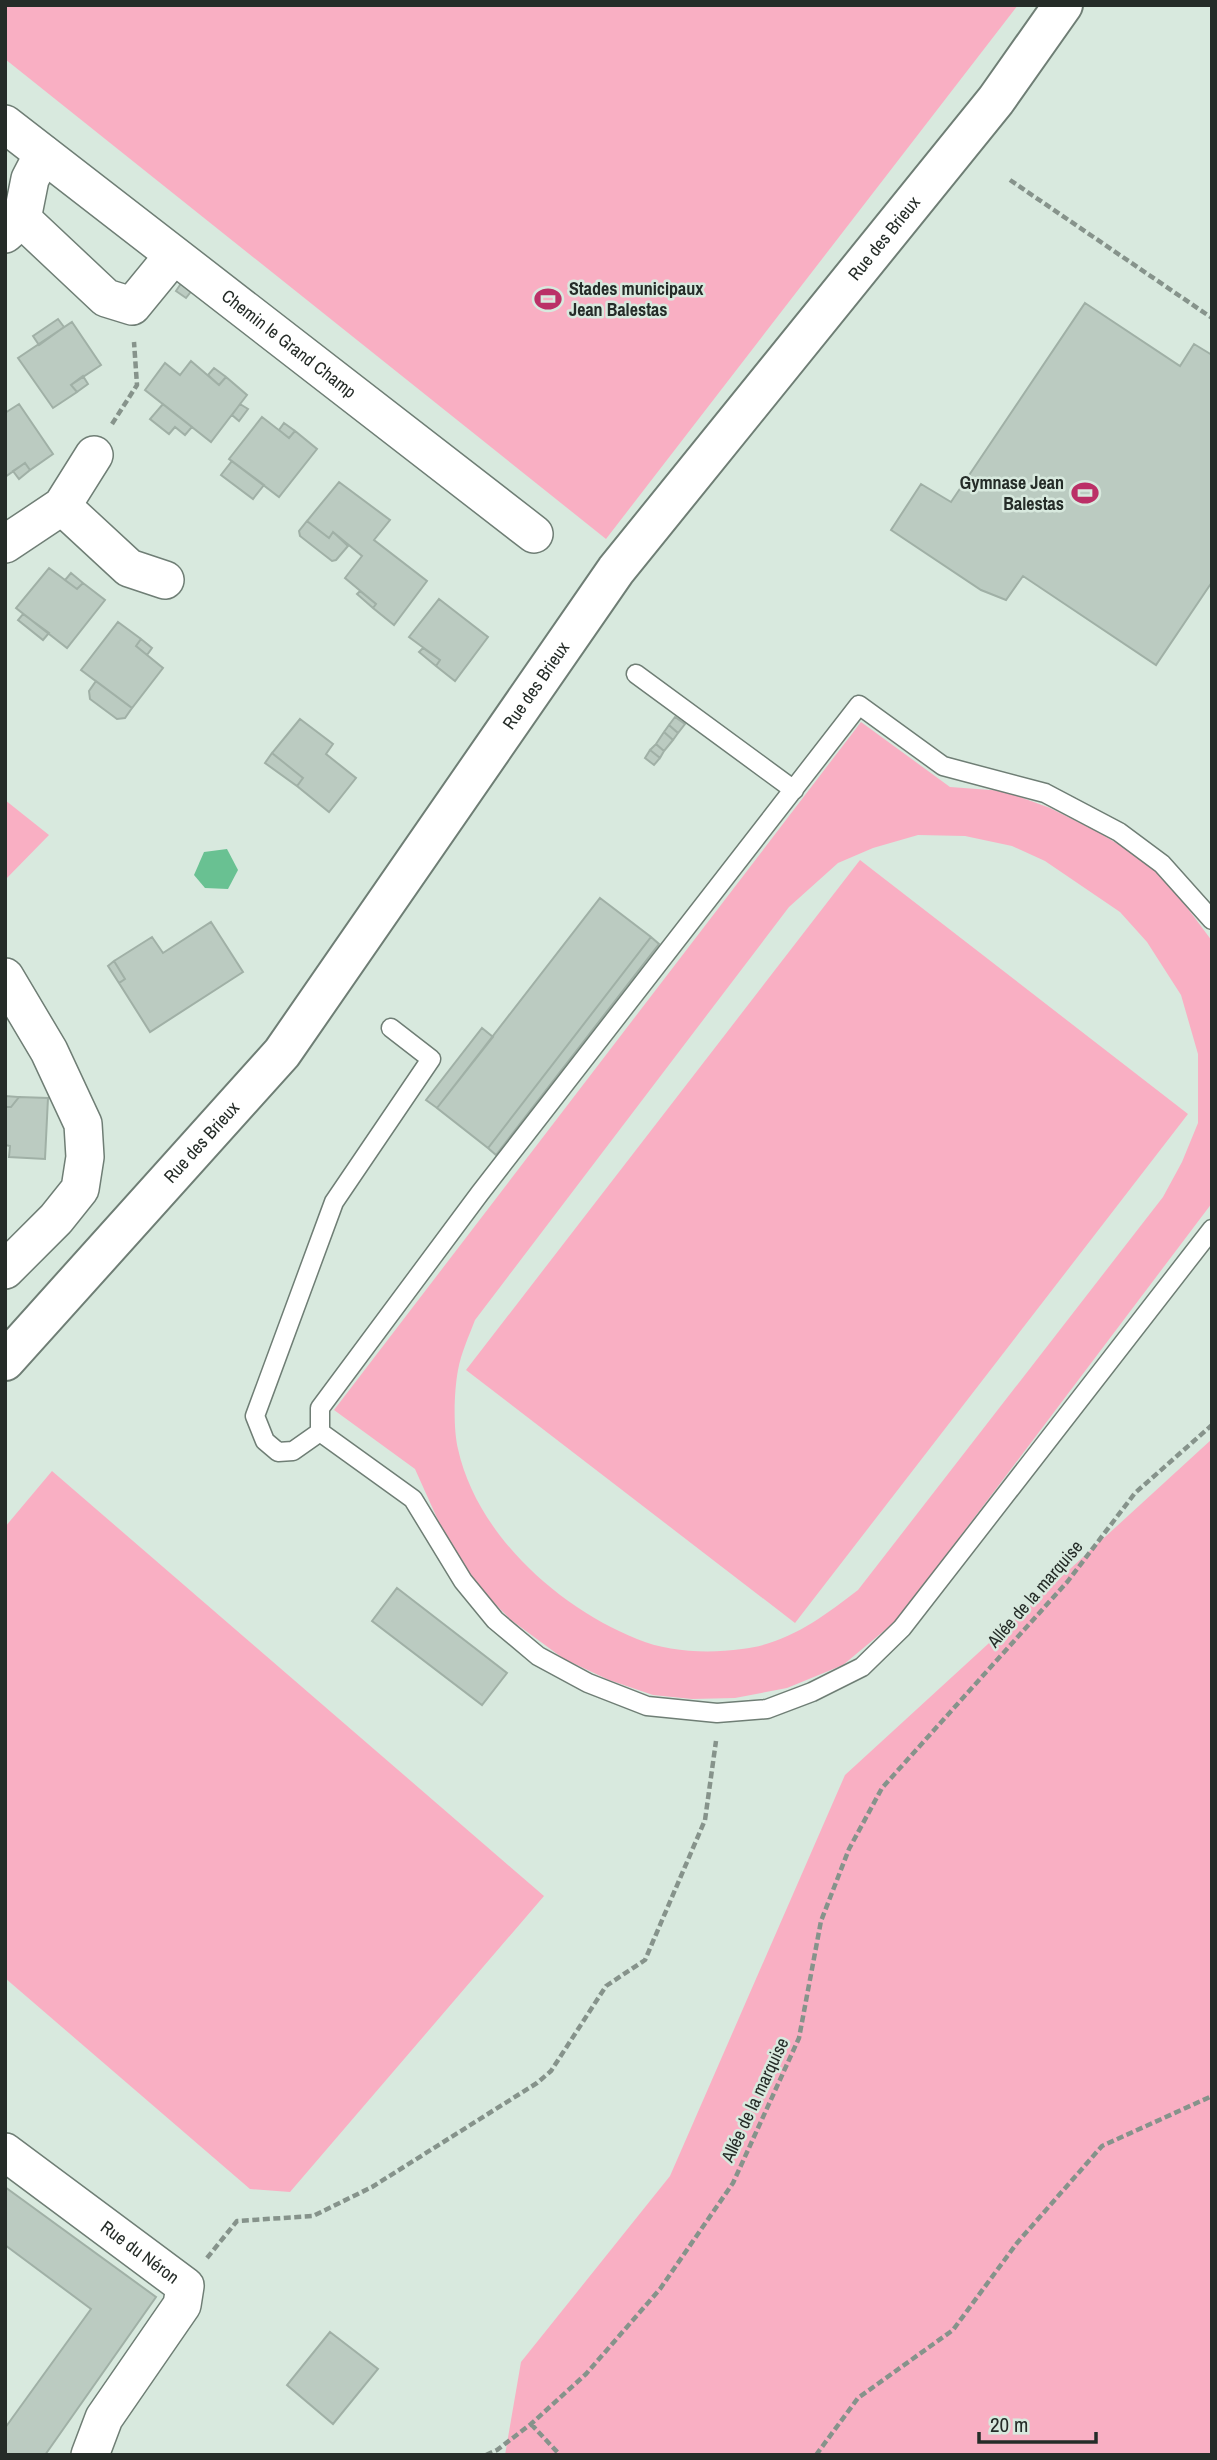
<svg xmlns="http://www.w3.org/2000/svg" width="1217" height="2460" font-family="'Archivo Narrow',sans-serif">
  <rect width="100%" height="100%" fill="#d8e9de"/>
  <!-- green -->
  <path fill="#f9afc3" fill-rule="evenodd" d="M5,5h1013l-412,534 -601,-480z
    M861,722l89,65 54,4 46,17 48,24 48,29 37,41 29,39v262l-315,417 -54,45 -56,23 -52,10 -43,1 -39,-4 -44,-15 -45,-21 -53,-39 -36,-36 -29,-46 -31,-69 -81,-59zM918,835l47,1 47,10 33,15 75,51 27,30 34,53 17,59v69l-16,39 -19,35 -305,393c-35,27 -71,54 -116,59 -34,5 -74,3 -105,-10 -78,-31 -160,-104 -179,-190 -5,-21 -4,-57 0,-79 3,-17 11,-34 17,-50l314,-413 49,-44 35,-15z
    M5,800l44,35 -44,45z
    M860,860l328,254 -393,509 -329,-253z
    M1212,1439v1016h-707l16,-93 149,-186 175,-401z
    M52,1471l492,425 -254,296 -40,-3 -245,-211v-451z"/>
  <!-- water -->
  <path fill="#69c192" d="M227,849l11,21 -10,19 -23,-1 -11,-13 10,-23z"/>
  <!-- building -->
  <path fill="#bbcbc1" stroke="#a0b0a6" stroke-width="2" d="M182,282l11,7 -7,9 -10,-7z
    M1085,303l95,63 14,-22 18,11v227l-56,83 -133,-89 -17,24 -25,-10 -90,-60 30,-46 30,18z
    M58,319l6,8 -25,18 -6,-9z
    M72,322l29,43 -30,20 6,7 -24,16 -35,-50z
    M191,361l28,24 7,-8 21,18 -36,47 -66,-52 20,-27 15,12z
    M214,368l12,9 -7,8 -11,-10z
    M83,376l5,8 -11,8 -6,-7z
    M19,404l34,50 -23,16 -5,-7 -20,14v-64z
    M163,404l29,23 -7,8 -10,-8 -6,7 -19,-15z
    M240,404l8,5 -9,12 -7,-6z
    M262,417l27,21 6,-7 22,18 -38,48 -50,-38z
    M284,423l11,8 -6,7 -10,-8z
    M232,461l32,24 -11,14 -32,-24z
    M25,463l5,7 -11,9 -6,-8z
    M339,482l51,38 -16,20 53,41 -33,44 -21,-17 3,-4 -31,-26 17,-22 -29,-24 -4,6 -22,-17z
    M307,521l22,17 4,-6 15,14 -12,14 -4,1 -32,-25 -1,-5z
    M49,568l28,21 6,-6 22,17 -38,48 -51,-40z
    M71,573l12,10 -6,6 -12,-9z
    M360,591l16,13 -3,4 -16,-14z
    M439,599l49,38 -33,44 -19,-15 4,-6 -31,-23z
    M23,614l26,19 -6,7 -25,-20z
    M118,622l23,17 -5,7 27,22 -31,40 -51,-38z
    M141,639l11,9 -5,7 -11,-9z
    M423,648l17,12 -4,6 -17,-14z
    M96,681l36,27 -7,10 -8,1 -27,-20 -1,-8z
    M675,717l10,7 -7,9 -9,-8z
    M300,719l33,25 -7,10 30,24 -27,34 -32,-26 6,-8 -31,-25z
    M669,725l9,8 -5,7 -9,-8z
    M664,732l9,8 -9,11 -8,-7z
    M656,744l8,7 -4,7 -10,-8z
    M650,750l10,8 -6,7 -9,-7z
    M272,753l31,25 -6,8 -32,-23z
    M600,898l51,39 -163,211 -51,-40z
    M211,922l32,50 -93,60 -31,-49 6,-4 -11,-18 38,-24 11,16z
    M651,937l8,7 -163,211 -8,-7z
    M114,961l11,18 -6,4 -11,-17z
    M482,1028l11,9 -56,71 -11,-8z
    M5,1096l14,1 -8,10h-6z
    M19,1097l29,1 -3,61 -36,-2 1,-11 -5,-1v-38h6z
    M397,1588l110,85 -25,32 -110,-84z
    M5,2187l151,110 -111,158h-40v-27l86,-119 -86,-64z
    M330,2332l48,37 -45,55 -46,-39z"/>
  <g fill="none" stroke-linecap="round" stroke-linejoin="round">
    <!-- lane casing -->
    <g stroke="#6f7e75" stroke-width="21">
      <path id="lane" d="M636,674l158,116
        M1212,920l-50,-56 -43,-32 -74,-39 -102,-27 -84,-61 -379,488 -160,215v24l93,67 50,82 32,39 43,36 50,27 59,23 70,7 50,-4 45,-17 50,-25 40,-39 310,-399
        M320,1432l-27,19 -15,1 -13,-11 -10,-25 79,-214 97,-143 -40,-31"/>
    </g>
    <!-- street casing -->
    <g stroke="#6f7e75" stroke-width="40">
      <g id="street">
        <path id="s1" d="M5,124l529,410"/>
        <path d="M22,219l84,79 26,8 41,-50"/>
        <path d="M5,234l17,-15 8,-40 13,-25"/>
        <path d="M62,506l67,62 36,12"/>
        <path d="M5,544l57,-38 32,-51"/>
        <path d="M5,977l44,74 34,73 2,33 -5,32 -24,30 -51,51"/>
        <path id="s2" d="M5,2152l180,134 -3,19 -78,113 -14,37"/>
      </g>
    </g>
    <!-- secondary casing -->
    <g stroke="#6f7e75" stroke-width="42">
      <g id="secondary">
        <path id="s3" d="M5,1361l277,-308 334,-483 380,-470 67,-95"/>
      </g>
    </g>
    <!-- path -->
    <path stroke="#86938b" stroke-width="4.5" stroke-dasharray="7 3.5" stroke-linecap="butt" d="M1010,180l202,138
      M112,424l25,-39 -3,-43
      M207,2258l30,-37 76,-5 59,-29 165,-104 14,-12 55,-85 39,-26 60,-140 11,-79
      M531,2424l29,31
      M486,2455l11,-5 34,-26 55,-50 74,-85 73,-106 66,-145 22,-117 28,-72 33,-61 186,-207 67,-88 77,-68
      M816,2455l42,-57 95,-68 64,-87 85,-97 110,-50"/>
    <!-- lane -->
    <use href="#lane" stroke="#fff" stroke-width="18"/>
    <!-- street -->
    <use href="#street" stroke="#fff" stroke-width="37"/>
    <!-- secondary -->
    <use href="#secondary" stroke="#fff" stroke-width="38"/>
  </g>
  <!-- icons -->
  <defs>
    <g id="stadium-bare" transform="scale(2.1)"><path d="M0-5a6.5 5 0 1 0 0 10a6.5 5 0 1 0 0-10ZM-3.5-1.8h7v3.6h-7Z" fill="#bb3067" stroke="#d8e9de" stroke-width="2.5" paint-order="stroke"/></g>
  </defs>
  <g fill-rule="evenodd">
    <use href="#stadium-bare" x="548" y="299"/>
    <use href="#stadium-bare" x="1085" y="493"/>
  </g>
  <g text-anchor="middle" stroke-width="5" stroke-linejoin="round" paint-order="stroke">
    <!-- street labels -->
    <g font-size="18" fill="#252c28" stroke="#d8e9de">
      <text dy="6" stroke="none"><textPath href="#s3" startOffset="1428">Rue des Brieux</textPath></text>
      <text dy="6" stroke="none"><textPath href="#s1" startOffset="359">Chemin le Grand Champ</textPath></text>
      <text dy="6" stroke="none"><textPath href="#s3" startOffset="861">Rue des Brieux</textPath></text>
      <text dy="6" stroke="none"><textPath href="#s3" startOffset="294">Rue des Brieux</textPath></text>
      <text transform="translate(1035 1594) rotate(-49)" y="6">Allée de la marquise</text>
      <text transform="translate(755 2100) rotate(-65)" y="6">Allée de la marquise</text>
      <text dy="6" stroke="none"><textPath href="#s2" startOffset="168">Rue du Néron</textPath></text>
    </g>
    <!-- poi labels -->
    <g font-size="18" font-weight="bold" fill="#252c28" stroke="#d8e9de" text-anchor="start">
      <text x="569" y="295">Stades municipaux<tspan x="569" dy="21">Jean Balestas</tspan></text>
      <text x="1064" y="489" text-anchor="end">Gymnase Jean<tspan x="1064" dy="21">Balestas</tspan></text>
    </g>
  </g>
  <!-- border -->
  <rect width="1217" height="2460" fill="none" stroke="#252c28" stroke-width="14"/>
  <!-- scale -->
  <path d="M979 2432v10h117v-10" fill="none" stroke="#252c28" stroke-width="3.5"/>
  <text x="990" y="2432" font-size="21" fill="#252c28" stroke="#d8e9de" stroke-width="5" paint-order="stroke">20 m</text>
</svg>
